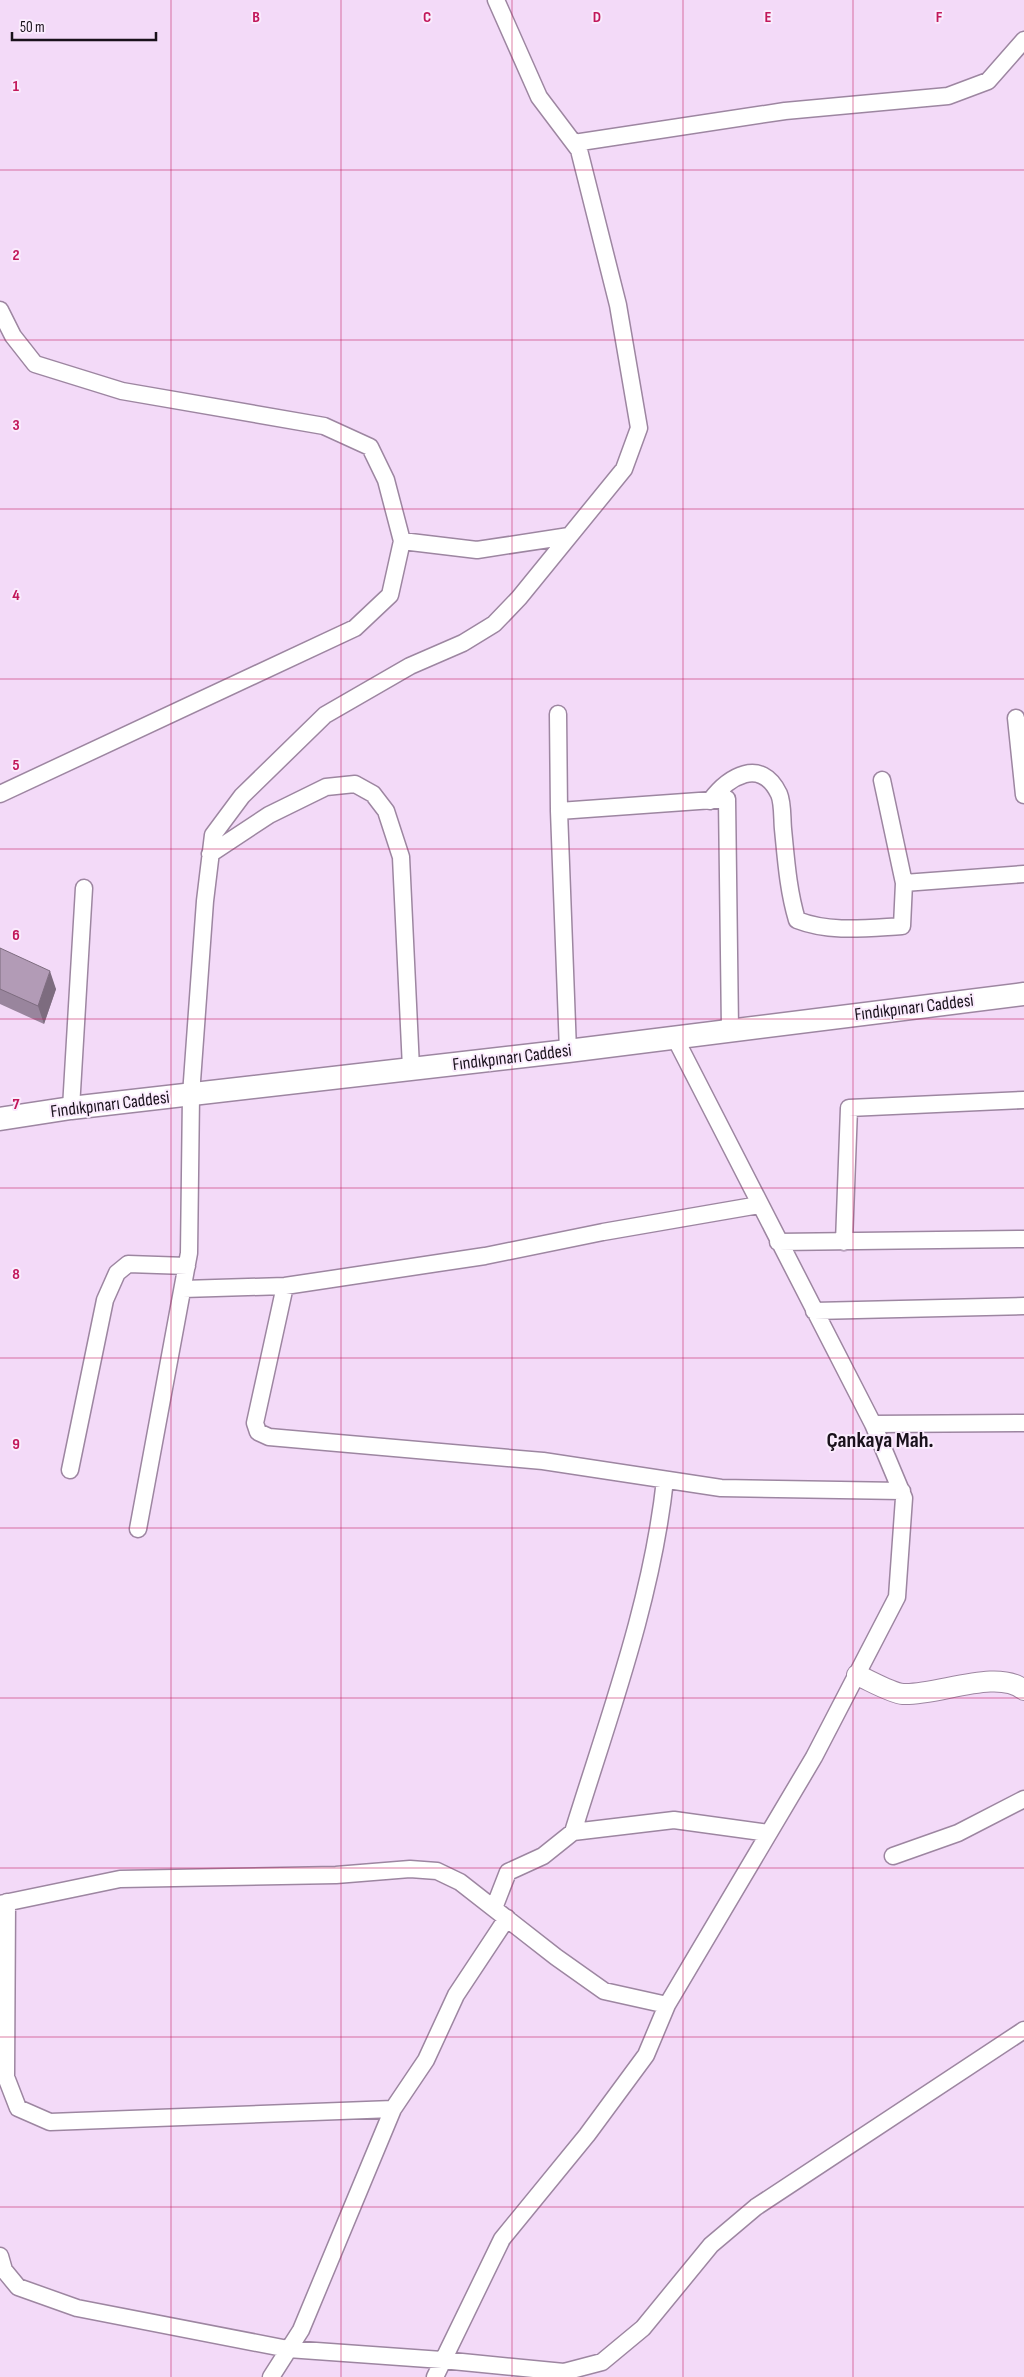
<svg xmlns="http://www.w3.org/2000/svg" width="1024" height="2377" font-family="'Sofia Sans Condensed',sans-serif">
  <rect width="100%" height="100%" fill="#f3daf8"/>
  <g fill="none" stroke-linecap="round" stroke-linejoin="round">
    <!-- minor casing -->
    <g stroke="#9d86a1" stroke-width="19">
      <path id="minor" d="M574,143l211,-32 163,-15 40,-15 36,-41
        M0,310l13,26 22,28 87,27 202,35 46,21 16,33 16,61 -12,54 -35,33 -355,166
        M402,541l75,9 92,-14
        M558,714l1,97 9,240
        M1016,718l8,77
        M710,801c18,-24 51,-45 69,-7 4,9 3,25 4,35 3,30 5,61 14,91 33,13 70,8 105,6l2,-43 -22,-103
        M559,811l168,-12 3,230
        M210,854l59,-39 57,-28 29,-3 18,10 13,17 15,46 10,211
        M904,883l120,-9
        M71,1108l13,-220
        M778,1242l246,-3
        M844,1242l5,-134 175,-8
        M285,1286l-30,137 3,9 11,5 274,24 178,27 181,3
        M183,1289l102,-3 200,-30 118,-24 156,-27
        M814,1311l210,-5
        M873,1424l151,-1
        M70,1470l35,-170 12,-27 11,-9 59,2
        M138,1529l51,-276 2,-158 14,-194 8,-66 29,-39 83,-81 85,-49 53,-23 31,-19 25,-26 105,-129 15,-41 -21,-123 -39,-155 -40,-53 -43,-97
        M573,1832c36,-116 79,-231 92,-352
        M893,1856l65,-23 66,-34
        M7,1902l-1,175 12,31 32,14 343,-13
        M0,1904l120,-25 216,-4 74,-6 27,2 23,11 96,75 48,34 63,14
        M494,1908l14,-36 35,-16 30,-24 101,-12 95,13
        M0,2256l4,14 14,17 59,21 211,41 154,11 122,12 38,-10 41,-34 68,-83 45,-38 268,-177
        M271,2377l30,-47 92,-221 33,-49 30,-65 51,-77
        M435,2377l67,-138 85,-104 59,-80 21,-50 147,-248 83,-160 7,-99 -31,-74 -199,-388"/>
    </g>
    <!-- tertiary casing -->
    <g stroke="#9d86a1" stroke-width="22">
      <path id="tertiary" d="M857,1675c12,5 34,18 46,19 34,2 94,-26 121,-4"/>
    </g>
    <!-- secondary casing -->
    <g stroke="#9d86a1" stroke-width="25">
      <path id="secondary" d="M0,1119l71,-11 497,-57 456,-57"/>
    </g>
    <!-- minor -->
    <use href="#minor" stroke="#fff" stroke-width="16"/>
    <!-- tertiary -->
    <use href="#tertiary" stroke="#fff" stroke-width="20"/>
    <!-- secondary -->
    <use href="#secondary" stroke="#fff" stroke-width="22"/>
  </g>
  <!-- wall -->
  <path fill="#99859d" d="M0,948l56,41 -12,35 -44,-20z"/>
  <!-- shaded-wall -->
  <path fill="#7d6c7f" d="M50,971l6,18 -12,35 -6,-18z"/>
  <!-- building -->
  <path fill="#b29bb6" stroke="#7d6c7f" d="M0,948l50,23 -12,35 -38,-17z"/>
  <!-- grid -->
  <path fill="none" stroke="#c2185b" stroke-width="1" stroke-opacity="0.55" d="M171,0v2377M341,0v2377M512,0v2377M683,0v2377M853,0v2377M0,170h1024M0,340h1024M0,509h1024M0,679h1024M0,849h1024M0,1019h1024M0,1188h1024M0,1358h1024M0,1528h1024M0,1698h1024M0,1868h1024M0,2037h1024M0,2207h1024"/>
  <g text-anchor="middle" stroke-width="4" stroke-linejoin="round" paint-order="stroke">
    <!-- street labels -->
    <g font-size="18" fill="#19111b" stroke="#faebfd">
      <text transform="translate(914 1007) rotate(-7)" y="6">Fındıkpınarı Caddesi</text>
      <text transform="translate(512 1057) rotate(-7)" y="6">Fındıkpınarı Caddesi</text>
      <text transform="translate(110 1104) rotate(-7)" y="6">Fındıkpınarı Caddesi</text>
    </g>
    <!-- district labels -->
    <g font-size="22" font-weight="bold" fill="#19111b" stroke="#faebfd">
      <text x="880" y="1447">Çankaya Mah.</text>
    </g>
  </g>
  <g font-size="16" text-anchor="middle" font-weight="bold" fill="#c2185b" stroke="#faebfd" stroke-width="4" stroke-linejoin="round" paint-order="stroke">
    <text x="256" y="22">B</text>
    <text x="427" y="22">C</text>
    <text x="597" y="22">D</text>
    <text x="768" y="22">E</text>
    <text x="939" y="22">F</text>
    <text x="16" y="91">1</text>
    <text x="16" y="260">2</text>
    <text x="16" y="430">3</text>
    <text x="16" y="600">4</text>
    <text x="16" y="770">5</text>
    <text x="16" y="940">6</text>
    <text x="16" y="1109">7</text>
    <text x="16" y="1279">8</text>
    <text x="16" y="1449">9</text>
  </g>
  <!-- scale -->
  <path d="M12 32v8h144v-8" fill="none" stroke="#19111b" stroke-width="2.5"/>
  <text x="20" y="32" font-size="15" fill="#19111b" stroke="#faebfd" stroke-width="4" paint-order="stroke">50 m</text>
</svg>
